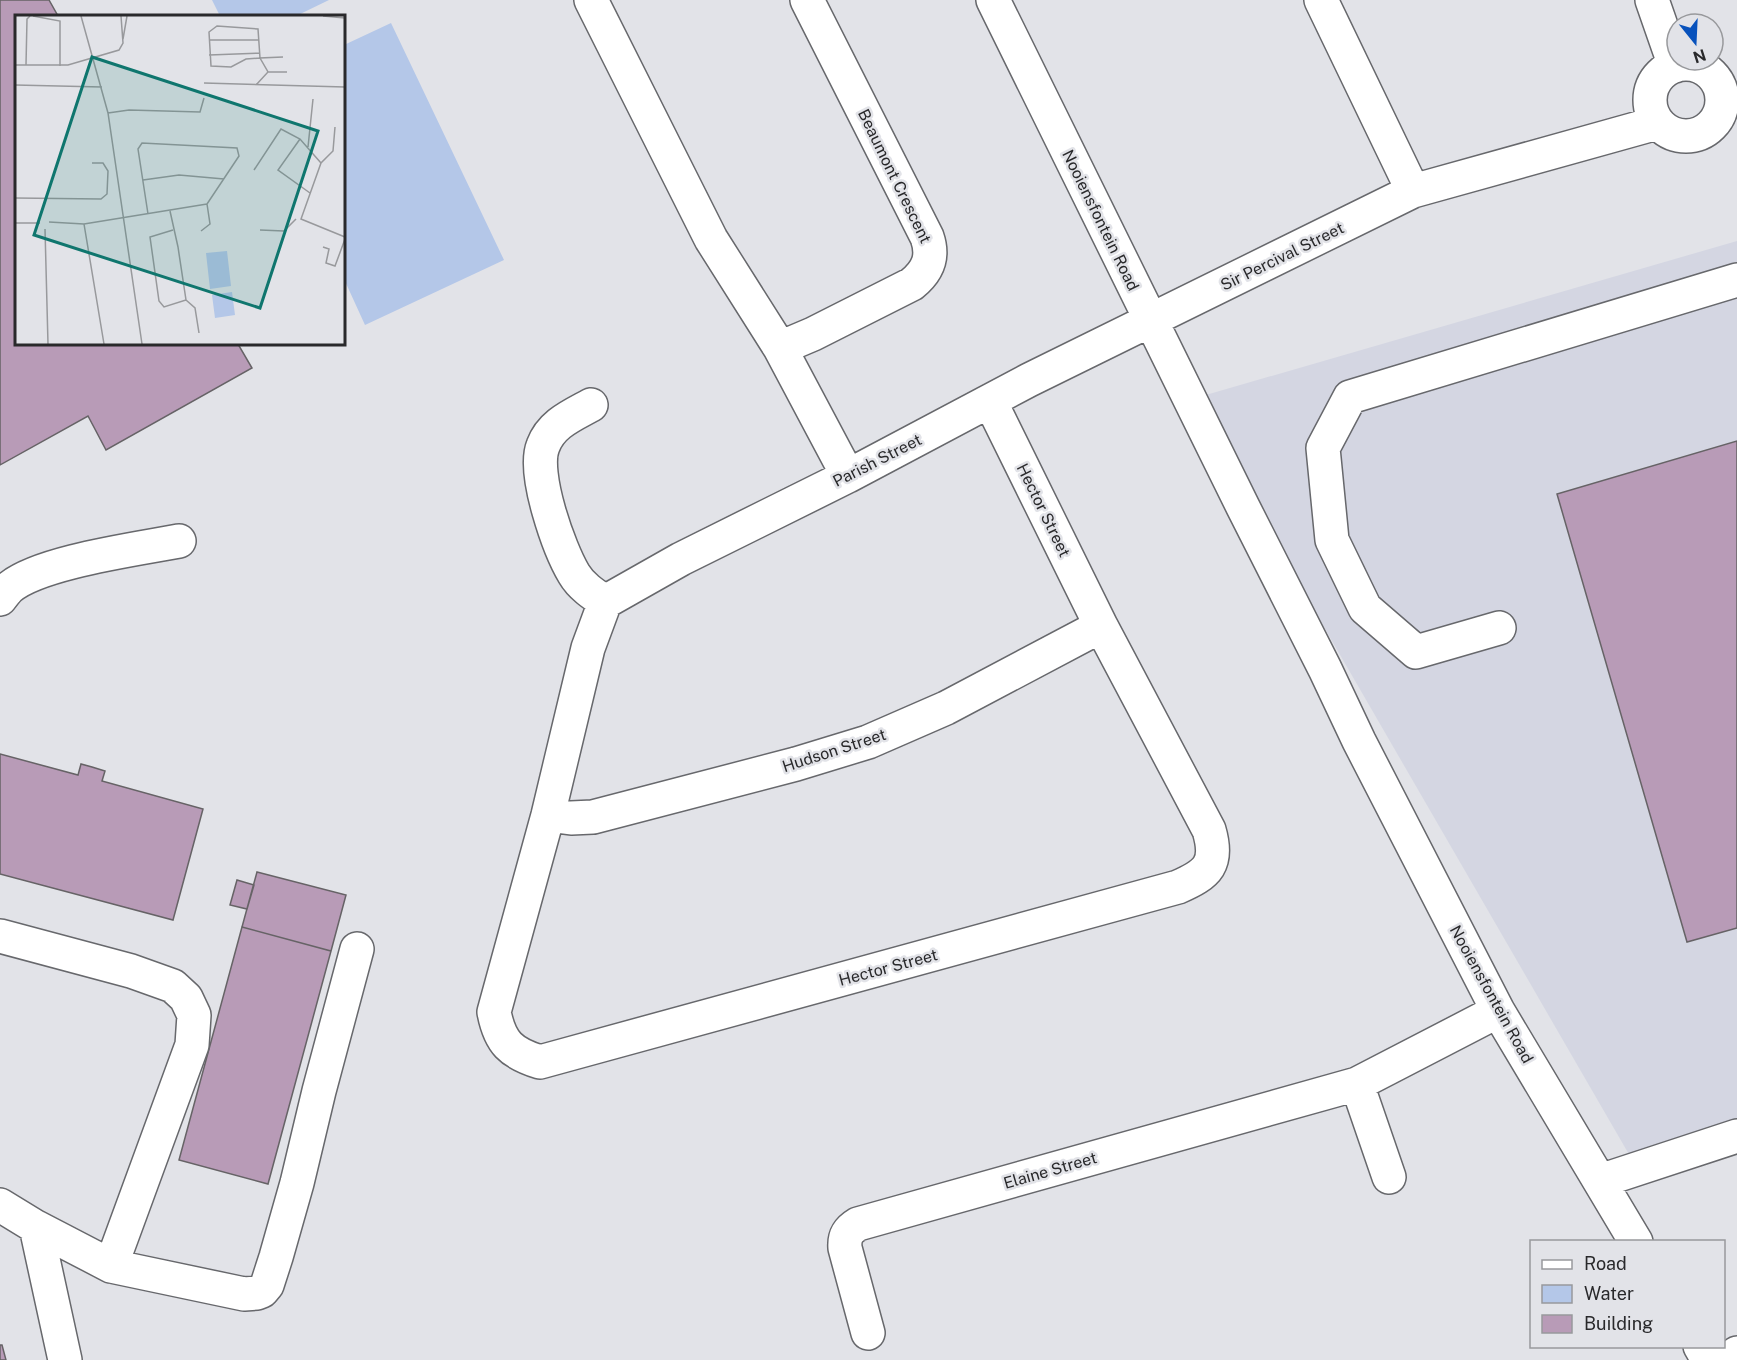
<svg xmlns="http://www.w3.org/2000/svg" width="1737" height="1360" font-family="'Public Sans',sans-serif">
  <rect width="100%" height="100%" fill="#e2e3e8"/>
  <!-- built -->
  <path fill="#d4d6e2" d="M1737,241v913l-92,28 -453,-783z"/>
  <!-- water -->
  <path fill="#b4c7e8" d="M212,0h117l-33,16h-76z
    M391,23l113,237 -139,65 -21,-46v-234z"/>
  <!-- building -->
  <path fill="#b89bb7" stroke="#666366" stroke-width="1.5" d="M0,0h49l9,16h-42v328h222l14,24 -146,82 -18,-34 -88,49z
    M1737,441v487l-50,14 -130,-448z
    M0,754l78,21 3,-11 11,3 13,4 -3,10 101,28 -30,111 -173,-46z
    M257,872l89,23 -15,56 -89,-24z
    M237,880l17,5 -7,24 -17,-4z
    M242,927l89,24 -63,233 -89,-24z
    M0,1345h2l4,15h-6z"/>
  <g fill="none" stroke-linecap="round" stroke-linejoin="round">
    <!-- minor casing -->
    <g stroke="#67686c" stroke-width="36">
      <path id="minor" d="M591,0l120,239 69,109 68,128
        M993,0l250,507 82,162 34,72 139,270 138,231
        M1321,0l92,191
        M1652,0l23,66
        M1650 100a36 36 0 1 1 72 0a36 36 0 1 1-72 0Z
        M780,348l33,-14 99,-50c16,-13 22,-27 15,-47l-120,-237
        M591,405c-20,11 -40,19 -48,41 -11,27 16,103 31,128 7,12 19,20 31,28
        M0,599c3,-4 6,-8 9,-11 30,-26 129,-39 170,-47
        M605,602l-17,46 -40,167 -54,197c6,31 17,41 46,50l638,-175c30,-13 41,-23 31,-57l-108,-204 -111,-225
        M605,602l76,-43 167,-83 181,-96 384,-189 244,-68
        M1499,628l-83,24 -51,-44 -33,-68 -9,-92 27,-51 387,-117
        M548,815l23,3 22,-1 203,-53 72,-22 78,-34 155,-82
        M0,936l131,35 42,15 13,12 8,17 -2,30 -81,221
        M1357,1084l32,93
        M1600,1181l137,-45
        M0,1205l36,22 75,39 133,28 13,-1 5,-2 5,-6 9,-28 21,-74 22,-92 38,-142
        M36,1227l29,133
        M868,1333l-23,-85c-1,-12 3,-18 13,-24l499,-140 141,-73
        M1700,1346l8,14
        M1727,1360l10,-7"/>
    </g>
    <!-- minor -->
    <use href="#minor" stroke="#fff" stroke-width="33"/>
  </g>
  <g text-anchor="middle" stroke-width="5" stroke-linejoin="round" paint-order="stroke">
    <!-- street labels -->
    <g font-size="16" fill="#29292b" stroke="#e2e3e8">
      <text transform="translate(895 176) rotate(64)" y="6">Beaumont Crescent</text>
      <text transform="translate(1101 220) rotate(64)" y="6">Nooiensfontein Road</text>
      <text transform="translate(1282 256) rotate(-26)" y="6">Sir Percival Street</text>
      <text transform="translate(877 460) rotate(-27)" y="6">Parish Street</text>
      <text transform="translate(1044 510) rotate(64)" y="6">Hector Street</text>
      <text transform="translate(834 750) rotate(-18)" y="6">Hudson Street</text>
      <text transform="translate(888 967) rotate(-15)" y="6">Hector Street</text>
      <text transform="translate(1492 994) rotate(61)" y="6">Nooiensfontein Road</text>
      <text transform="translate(1050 1170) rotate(-16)" y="6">Elaine Street</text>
    </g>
  </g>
  <!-- overview -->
  <g transform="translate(15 15)">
    <rect width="330" height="330" fill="#e2e3e8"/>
    <path d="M212,236l4,35 -21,3 -4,-36zM217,277l3,23 -20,3 -3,-23z" fill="#b4c7e8"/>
    <path fill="none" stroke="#98999c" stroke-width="1.5" d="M18,1l27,5v45M66,1l27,97 34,231M308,1l22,2M202,11l41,3 2,29 -14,1 -15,8 -20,-1 -2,-34zM108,24l4,-23M194,25h50M194,40l51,-2M0,50h53l51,-15 4,-7 -2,-27M11,50l1,-46 3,-3M253,57h19M189,68l141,4M0,70l87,2M241,70l12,-13 -8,-14 23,-1M93,98l21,-3 71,2 4,-14M320,112l-2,24 -12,12 -20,56 44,18M285,124l-22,31 32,23M293,132l5,-48M239,155l27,-41 19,10 21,24M128,165l36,-5 45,4M0,183l86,1 6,-5 1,-23 -5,-8h-11M155,196l8,36 8,53 -22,7 -5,-6 -9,-64 23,-7M133,199l-10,-65 4,-6 95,5 2,8 -32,48M34,207l35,2 123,-20M0,208h25M69,209l20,120M30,214l3,115M245,215l24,1 12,-12M186,216l9,-7 -3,-20M308,232l6,2 -3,14 9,3 10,-27M171,285l9,8 4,25"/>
    <path fill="#0f766e" fill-opacity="0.15" stroke="#0f766e" stroke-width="3" d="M77,42l226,74 -58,177 -226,-73z"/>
    <rect width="330" height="330" fill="none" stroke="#29292b" stroke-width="3"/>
  </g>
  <!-- legend -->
  <rect x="1530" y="1240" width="195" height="108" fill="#e2e3e8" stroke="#98999c" stroke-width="1.5"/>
  <rect x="1542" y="1260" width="30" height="9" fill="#ffffff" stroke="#98999c" stroke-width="1.5"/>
  <text x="1584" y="1270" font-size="18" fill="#29292b">Road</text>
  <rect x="1542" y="1285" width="30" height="18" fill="#b4c7e8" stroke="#98999c" stroke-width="1.5"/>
  <text x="1584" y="1300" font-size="18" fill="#29292b">Water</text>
  <rect x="1542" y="1315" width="30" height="18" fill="#b89bb7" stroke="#98999c" stroke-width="1.5"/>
  <text x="1584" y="1330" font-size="18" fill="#29292b">Building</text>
  <!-- north arrow -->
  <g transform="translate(1695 42) rotate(162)"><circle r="28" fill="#e2e3e8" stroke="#98999c" stroke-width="1.5"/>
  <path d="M0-4.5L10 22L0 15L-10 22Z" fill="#0852bc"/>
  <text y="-9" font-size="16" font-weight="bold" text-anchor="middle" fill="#29292b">N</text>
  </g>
</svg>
